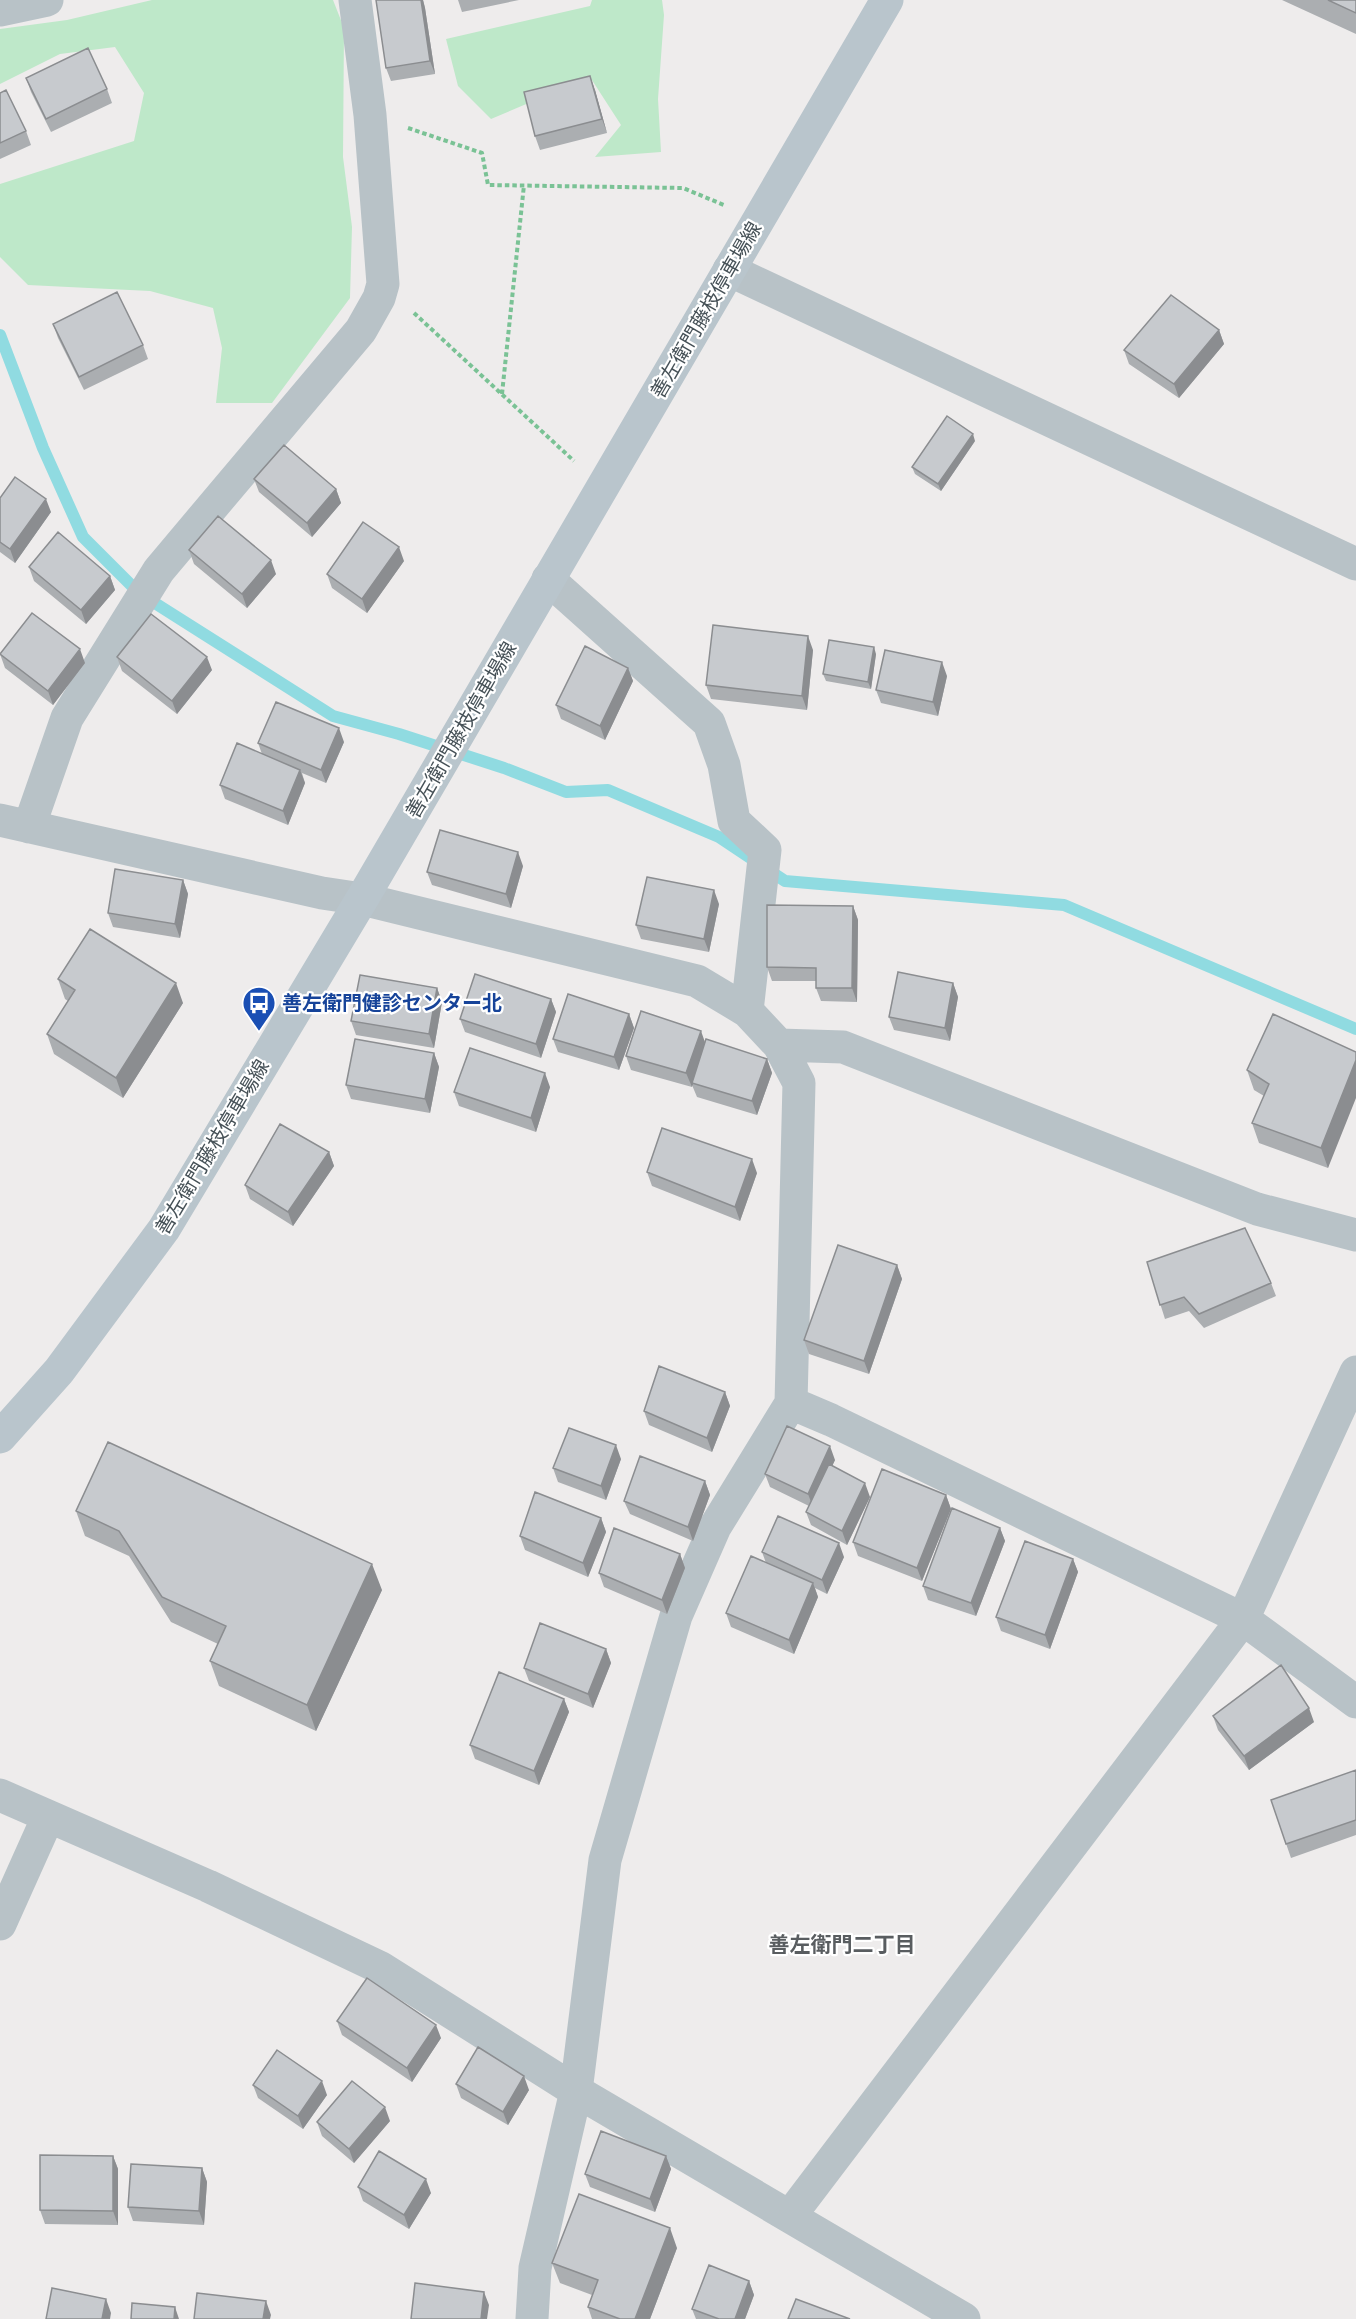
<svg xmlns="http://www.w3.org/2000/svg" width="1356" height="2319" font-family="Manrope,'Noto Sans JP',sans-serif">
  <rect width="100%" height="100%" fill="#eeecec"/>
  <!-- green -->
  <path fill="#bee8c9" d="M152,0h181l11,28 -1,129 9,70 -2,71 -78,105h-56l6,-55 -9,-40 -63,-17 -122,-6 -28,-28v-73l134,-43 10,-48 -29,-46 -55,7 -60,30v-55l67,-9z
    M592,0h70l2,15 -6,84 3,53 -66,5 26,-32 -31,-48 -99,42 -33,-33 -12,-47 144,-33z"/>
  <g fill="none" stroke-linecap="round" stroke-linejoin="round">
    <!-- stream -->
    <path stroke="#90dbe1" stroke-width="12" d="M0,335l43,113 40,89 56,56 194,123 66,18 105,34 62,24 42,-2 111,47 66,44 279,24 292,124"/>
    <!-- path -->
    <path stroke="#7ac295" stroke-width="4" stroke-dasharray="4.5 3" stroke-linecap="butt" d="M408,128l74,25 6,32 195,3 41,17
      M414,313l160,148
      M502,394l22,-209"/>
    <!-- street -->
    <path stroke="#b8c2c7" stroke-width="33" d="M0,10l47,-10
      M729,270l627,294
      M548,579l161,144 15,42 10,56 31,29 -18,161
      M0,820l322,73 40,6 335,82 50,30 32,34 64,2 414,162 99,26
      M29,827l38,-109 92,-148 202,-240 18,-32 4,-14 -13,-169 -15,-115
      M791,1403l40,17 412,199 113,83
      M0,1795l208,91 173,82 195,123 388,228
      M0,1924l48,-107
      M790,2216l453,-597 113,-247
      M532,2319l3,-51 41,-177 29,-231 71,-244 39,-89 76,-124 8,-320 -20,-38"/>
    <!-- secondary -->
    <path stroke="#b9c5cc" stroke-width="33" d="M0,1437l59,-66 105,-142 198,-330 525,-899"/>
  </g>
  <!-- wall -->
  <path fill="#abaeb1" d="M376,0h47l2,8 10,66 -44,7 -5,-13z
    M458,0h61l-57,12z
    M1282,0h74v34z
    M26,78l81,11 5,14 -61,29 -20,-40z
    M595,90l12,43 -67,17 -5,-14z
    M0,93l26,38 5,14 -31,14z
    M53,324l90,21 5,14 -64,31 -26,-52z
    M1219,330l5,14 -45,54 -50,-34 -5,-14z
    M975,441l-34,50 -26,-17 -3,-7z
    M254,479l82,10 5,14 -29,34 -53,-45z
    M0,498l51,14 -36,51 -15,-11z
    M189,550l87,24 -29,34 -53,-44z
    M404,561l-37,52 -35,-25 -5,-14z
    M29,567l81,9 5,14 -29,34 -52,-43z
    M813,650l-6,60 -96,-11 -5,-14z
    M0,654l85,9 -32,42 -48,-37z
    M876,654l-5,35 -45,-8 -3,-7z
    M117,657l95,13 -35,44 -55,-43z
    M628,668l5,13 -28,59 -44,-21 -5,-14z
    M947,676l-9,40 -57,-13 -5,-13z
    M344,742l-18,41 -24,-10 3,10 -17,42 -63,-26 -5,-14 42,-31 -4,-11z
    M523,866l-12,42 -79,-23 -5,-13z
    M183,880l5,14 -8,44 -67,-11 -5,-14z
    M719,904l-10,48 -68,-13 -5,-14z
    M853,906l5,14 -1,82 -36,-1 -5,-13v-7h-44l-5,-14z
    M58,979l125,24 -60,95 -69,-44 -7,-20 21,-33 -3,-2z
    M953,983l5,14 -8,44 -56,-11 -5,-13z
    M437,988l5,14 -8,46 -78,-13 -5,-14z
    M551,999l5,13 -15,46 -76,-26 -5,-13z
    M629,1014l5,14 -15,42 -61,-18 -5,-13z
    M705,1042l62,17 5,14 -15,42 -60,-18 -5,-12v2l-61,-17 -5,-14z
    M1356,1052l-28,116 -69,-25 -7,-20 12,-27 -10,-6 -7,-20z
    M434,1053l5,14 -9,46 -79,-14 -5,-14z
    M550,1087l-14,45 -77,-26 -5,-14z
    M329,1152l5,14 -41,60 -43,-27 -5,-14z
    M647,1172l110,1 -17,48 -88,-35z
    M1147,1262l124,21 5,13 -72,32 -15,-17 -24,8z
    M897,1265l5,14 -33,95 -60,-20 -5,-14z
    M725,1392l5,14 -18,46 -63,-27 -5,-14z
    M621,1459l-15,41 -48,-18 -5,-14z
    M835,1460l-3,6 38,31 -23,48 -36,-20 -5,-13 3,-6 -39,-19 -5,-13z
    M705,1481l5,14 -17,46 -63,-27 -6,-13z
    M946,1495l5,14 -29,72 -64,-25 -5,-14z
    M76,1511l306,79 -66,141 -97,-45 -9,-25 8,-17 -47,-22 -42,-66 -44,-20z
    M601,1518l5,14 -18,45 -63,-27 -5,-14z
    M1000,1528l5,13 -29,75 -48,-16 -5,-14z
    M762,1552l82,5 -17,37 -12,-6 3,9 -24,57 -63,-27 -5,-14 40,-50z
    M680,1554l5,14 -18,46 -63,-27 -5,-14z
    M1073,1559l5,13 -28,77 -49,-18 -5,-14z
    M606,1649l5,14 -18,45 -64,-27 -5,-13z
    M564,1699l5,13 -30,73 -64,-26 -5,-14z
    M1213,1716l101,6 -65,48 -31,-40z
    M1356,1770v65l-65,23 -20,-58z
    M337,2021l104,17 -29,44 -70,-47z
    M456,2084l73,6 -21,35 -47,-27z
    M253,2085l74,10 -24,34 -45,-31z
    M390,2121l-36,42 -32,-27 -5,-14z
    M113,2156l5,13v56l-73,-1 -5,-14z
    M666,2156l5,13 -16,43 -65,-25 -5,-13z
    M202,2168l5,14 -3,43 -71,-4 -5,-14z
    M358,2187l73,6 -22,36 -46,-28z
    M677,2248l-27,71h-58l-4,-12 4,-12 -32,-12 -8,-20z
    M749,2281l5,14 -9,24h-49l-4,-10z"/>
  <!-- shaded-wall -->
  <path fill="#8b8d90" d="M421,0h2l2,8 10,66 -5,-13z
    M590,76l5,14 12,43 -5,-14z
    M1219,330l5,14 -45,54 -5,-14z
    M973,434l2,7 -34,50 -3,-7z
    M336,489l5,14 -29,34 -5,-14z
    M46,499l5,13 -36,51 -5,-14z
    M399,547l5,14 -37,52 -5,-14z
    M271,560l5,14 -29,34 -5,-14z
    M110,576l5,14 -29,34 -5,-14z
    M808,636l5,14 -6,60 -5,-14z
    M874,647l2,7 -5,35 -3,-7z
    M80,649l5,14 -32,42 -5,-14z
    M207,657l5,13 -35,44 -5,-13z
    M942,662l5,14 -9,40 -5,-14z
    M628,668l5,13 -28,59 -5,-14z
    M339,728l5,14 -18,41 -5,-13z
    M300,770l5,13 -17,42 -5,-14z
    M518,852l5,14 -12,42 -5,-14z
    M183,880l5,14 -8,44 -5,-14z
    M714,890l5,14 -10,48 -5,-13z
    M853,906l5,14 -1,82 -5,-14z
    M176,983l7,20 -60,95 -7,-20z
    M953,983l5,14 -8,44 -5,-13z
    M437,988l5,14 -8,46 -5,-14z
    M551,999l5,13 -15,46 -5,-14z
    M629,1014l5,14 -15,42 -5,-13z
    M701,1031l5,14 -14,42 -6,-14z
    M434,1053l5,14 -9,46 -5,-14z
    M767,1059l5,14 -15,42 -5,-14z
    M1356,1060v38l-28,70 -7,-20z
    M545,1073l5,14 -14,45 -5,-14z
    M329,1152l5,14 -41,60 -5,-14z
    M752,1159l5,14 -17,48 -5,-14z
    M897,1265l5,14 -33,95 -5,-13z
    M725,1392l5,14 -18,46 -5,-14z
    M616,1445l5,14 -15,41 -5,-14z
    M830,1446l5,14 -22,47 -5,-13z
    M705,1481l5,14 -17,46 -5,-14z
    M865,1483l5,14 -23,48 -5,-14z
    M946,1495l5,14 -29,72 -5,-13z
    M601,1518l5,14 -18,45 -5,-14z
    M1000,1528l5,13 -29,75 -5,-13z
    M839,1543l5,14 -17,37 -5,-14z
    M680,1554l5,14 -18,46 -5,-14z
    M1073,1559l5,13 -28,77 -5,-14z
    M372,1564l10,26 -66,141 -9,-26z
    M813,1583l5,14 -24,57 -5,-14z
    M606,1649l5,14 -18,45 -5,-14z
    M564,1699l5,13 -30,73 -5,-14z
    M1309,1708l5,14 -65,48 -5,-14z
    M436,2025l5,13 -29,44 -5,-14z
    M524,2076l5,14 -21,35 -5,-13z
    M322,2081l5,14 -24,34 -5,-13z
    M385,2107l5,14 -36,42 -5,-14z
    M113,2156l5,13v56l-5,-14z
    M666,2156l5,13 -16,43 -5,-13z
    M202,2168l5,14 -3,43 -5,-14z
    M426,2179l5,14 -22,36 -5,-14z
    M670,2228l7,20 -27,71h-15z
    M749,2281l5,14 -9,24h-10z
    M484,2292l5,13 -2,14h-6z
    M106,2299l5,14 -1,6h-8z
    M266,2301l5,14 -1,4h-7z
    M175,2307l4,12h-5z"/>
  <!-- building -->
  <path fill="#c7cace" stroke="#8b8d90" stroke-width="1.5" d="M376,0h45l9,61 -44,7z
    M1328,0h28v13z
    M88,48l19,41 -61,30 -20,-41z
    M590,76l12,43 -67,17 -11,-44z
    M6,90l20,41 -26,12v-50z
    M117,292l26,53 -64,32 -26,-53z
    M1171,295l48,35 -45,54 -50,-34z
    M947,416l26,18 -35,50 -26,-17z
    M284,445l52,44 -29,34 -53,-44z
    M15,477l31,22 -36,50 -10,-7v-44z
    M218,516l53,44 -29,34 -53,-44z
    M363,522l36,25 -37,52 -35,-25z
    M58,532l52,44 -29,34 -52,-43z
    M32,613l48,36 -32,42 -48,-37z
    M151,614l56,43 -35,44 -55,-44z
    M713,625l95,11 -6,60 -96,-11z
    M829,640l45,7 -6,35 -45,-8z
    M585,646l43,22 -28,58 -44,-21z
    M885,650l57,12 -9,40 -57,-12z
    M276,702l63,26 -18,42 -63,-27z
    M237,743l63,27 -17,41 -63,-26z
    M440,830l78,22 -12,42 -79,-22z
    M115,869l68,11 -8,44 -67,-11z
    M647,877l67,13 -10,49 -68,-14z
    M767,905l86,1 -1,82h-36v-20l-49,-1z
    M90,929l86,54 -60,95 -69,-44 28,-44 -17,-11z
    M898,972l55,11 -8,45 -56,-11z
    M475,974l76,25 -15,45 -76,-25z
    M360,975l77,13 -8,46 -78,-13z
    M568,994l61,20 -15,43 -61,-18z
    M641,1011l60,20 -15,42 -60,-17z
    M1273,1014l83,38v8l-35,88 -69,-25 17,-39 -22,-14z
    M355,1039l79,14 -9,46 -79,-14z
    M706,1039l61,20 -15,42 -60,-18z
    M470,1048l75,25 -14,45 -77,-26z
    M280,1124l49,28 -41,60 -43,-27z
    M662,1128l90,31 -17,48 -88,-35z
    M1245,1228l26,55 -72,31 -15,-17 -24,8 -13,-43z
    M838,1245l59,20 -33,96 -60,-21z
    M659,1366l66,26 -18,46 -63,-27z
    M787,1426l43,20 -22,48 -43,-20z
    M569,1428l47,17 -15,41 -48,-18z
    M108,1442l264,122 -65,141 -97,-44 16,-35 -64,-29 -43,-66 -43,-20z
    M640,1456l65,25 -17,46 -64,-26z
    M829,1464l36,19 -23,48 -36,-19z
    M882,1469l64,26 -29,73 -64,-26z
    M535,1492l66,26 -18,45 -63,-27z
    M952,1508l48,20 -29,75 -48,-17z
    M778,1516l61,27 -17,37 -60,-28z
    M614,1528l66,26 -18,46 -63,-27z
    M1025,1541l48,18 -28,76 -49,-18z
    M751,1556l62,27 -24,57 -63,-27z
    M540,1623l66,26 -18,45 -64,-26z
    M1281,1665l28,43 -65,48 -31,-40z
    M499,1672l65,27 -30,72 -64,-26z
    M1356,1770v50l-70,24 -15,-44z
    M367,1978l69,47 -29,43 -70,-47z
    M478,2047l46,29 -21,36 -47,-28z
    M277,2050l45,31 -24,35 -45,-31z
    M352,2081l33,26 -36,42 -32,-27z
    M601,2131l65,25 -16,43 -65,-25z
    M379,2151l47,28 -22,36 -46,-28z
    M40,2155l73,1v55l-73,-1z
    M131,2164l71,4 -3,43 -71,-4z
    M579,2194l91,34 -35,91h-15l-32,-12 10,-27 -46,-17z
    M709,2265l40,16 -14,38h-16l-27,-10z
    M415,2283l69,9 -3,27h-70z
    M52,2288l54,11 -4,20h-56z
    M197,2293l69,8 -3,18h-69z
    M796,2299l54,20h-62z
    M132,2303l43,4 -1,12h-43z"/>
  <!-- icons -->
  <defs>
    <g id="bus-pin" transform="scale(1.725)"><path d="M0 17L-7.5 6A9.5 9.5 0 1 1 7.5 6Z" fill="#1a4fb4" stroke="#fff"/><path d="M-5-6H5V4H4V6H2V4H-2V6H-4V4H-5ZM-3.5-4V0h7V-4ZM-3.5 1.2v1.5H-2V1.2ZM2 1.2v1.5H3.5V1.2Z" fill="#fff"/></g>
  </defs>
  <g fill-rule="evenodd">
    <use href="#bus-pin" x="259" y="1003"/>
  </g>
  <g text-anchor="middle" stroke-width="4.5" stroke-linejoin="round" paint-order="stroke">
    <!-- street labels -->
    <g font-size="20" fill="#465157" stroke="#fff">
      <text transform="translate(706 310) rotate(-60)" y="7">善左衛門藤枝停車場線</text>
      <text transform="translate(461 730) rotate(-60)" y="7">善左衛門藤枝停車場線</text>
      <text transform="translate(212 1147) rotate(-59)" y="7">善左衛門藤枝停車場線</text>
    </g>
    <!-- transit labels -->
    <g font-size="20" font-weight="bold" fill="#164399" stroke="#fff" text-anchor="start">
      <text x="282" y="1010">善左衛門健診センター北</text>
    </g>
    <!-- neighbourhood labels -->
    <g font-size="21" font-weight="bold" fill="#595d60" stroke="#fff">
      <text x="842" y="1952">善左衛門二丁目</text>
    </g>
  </g>
</svg>
